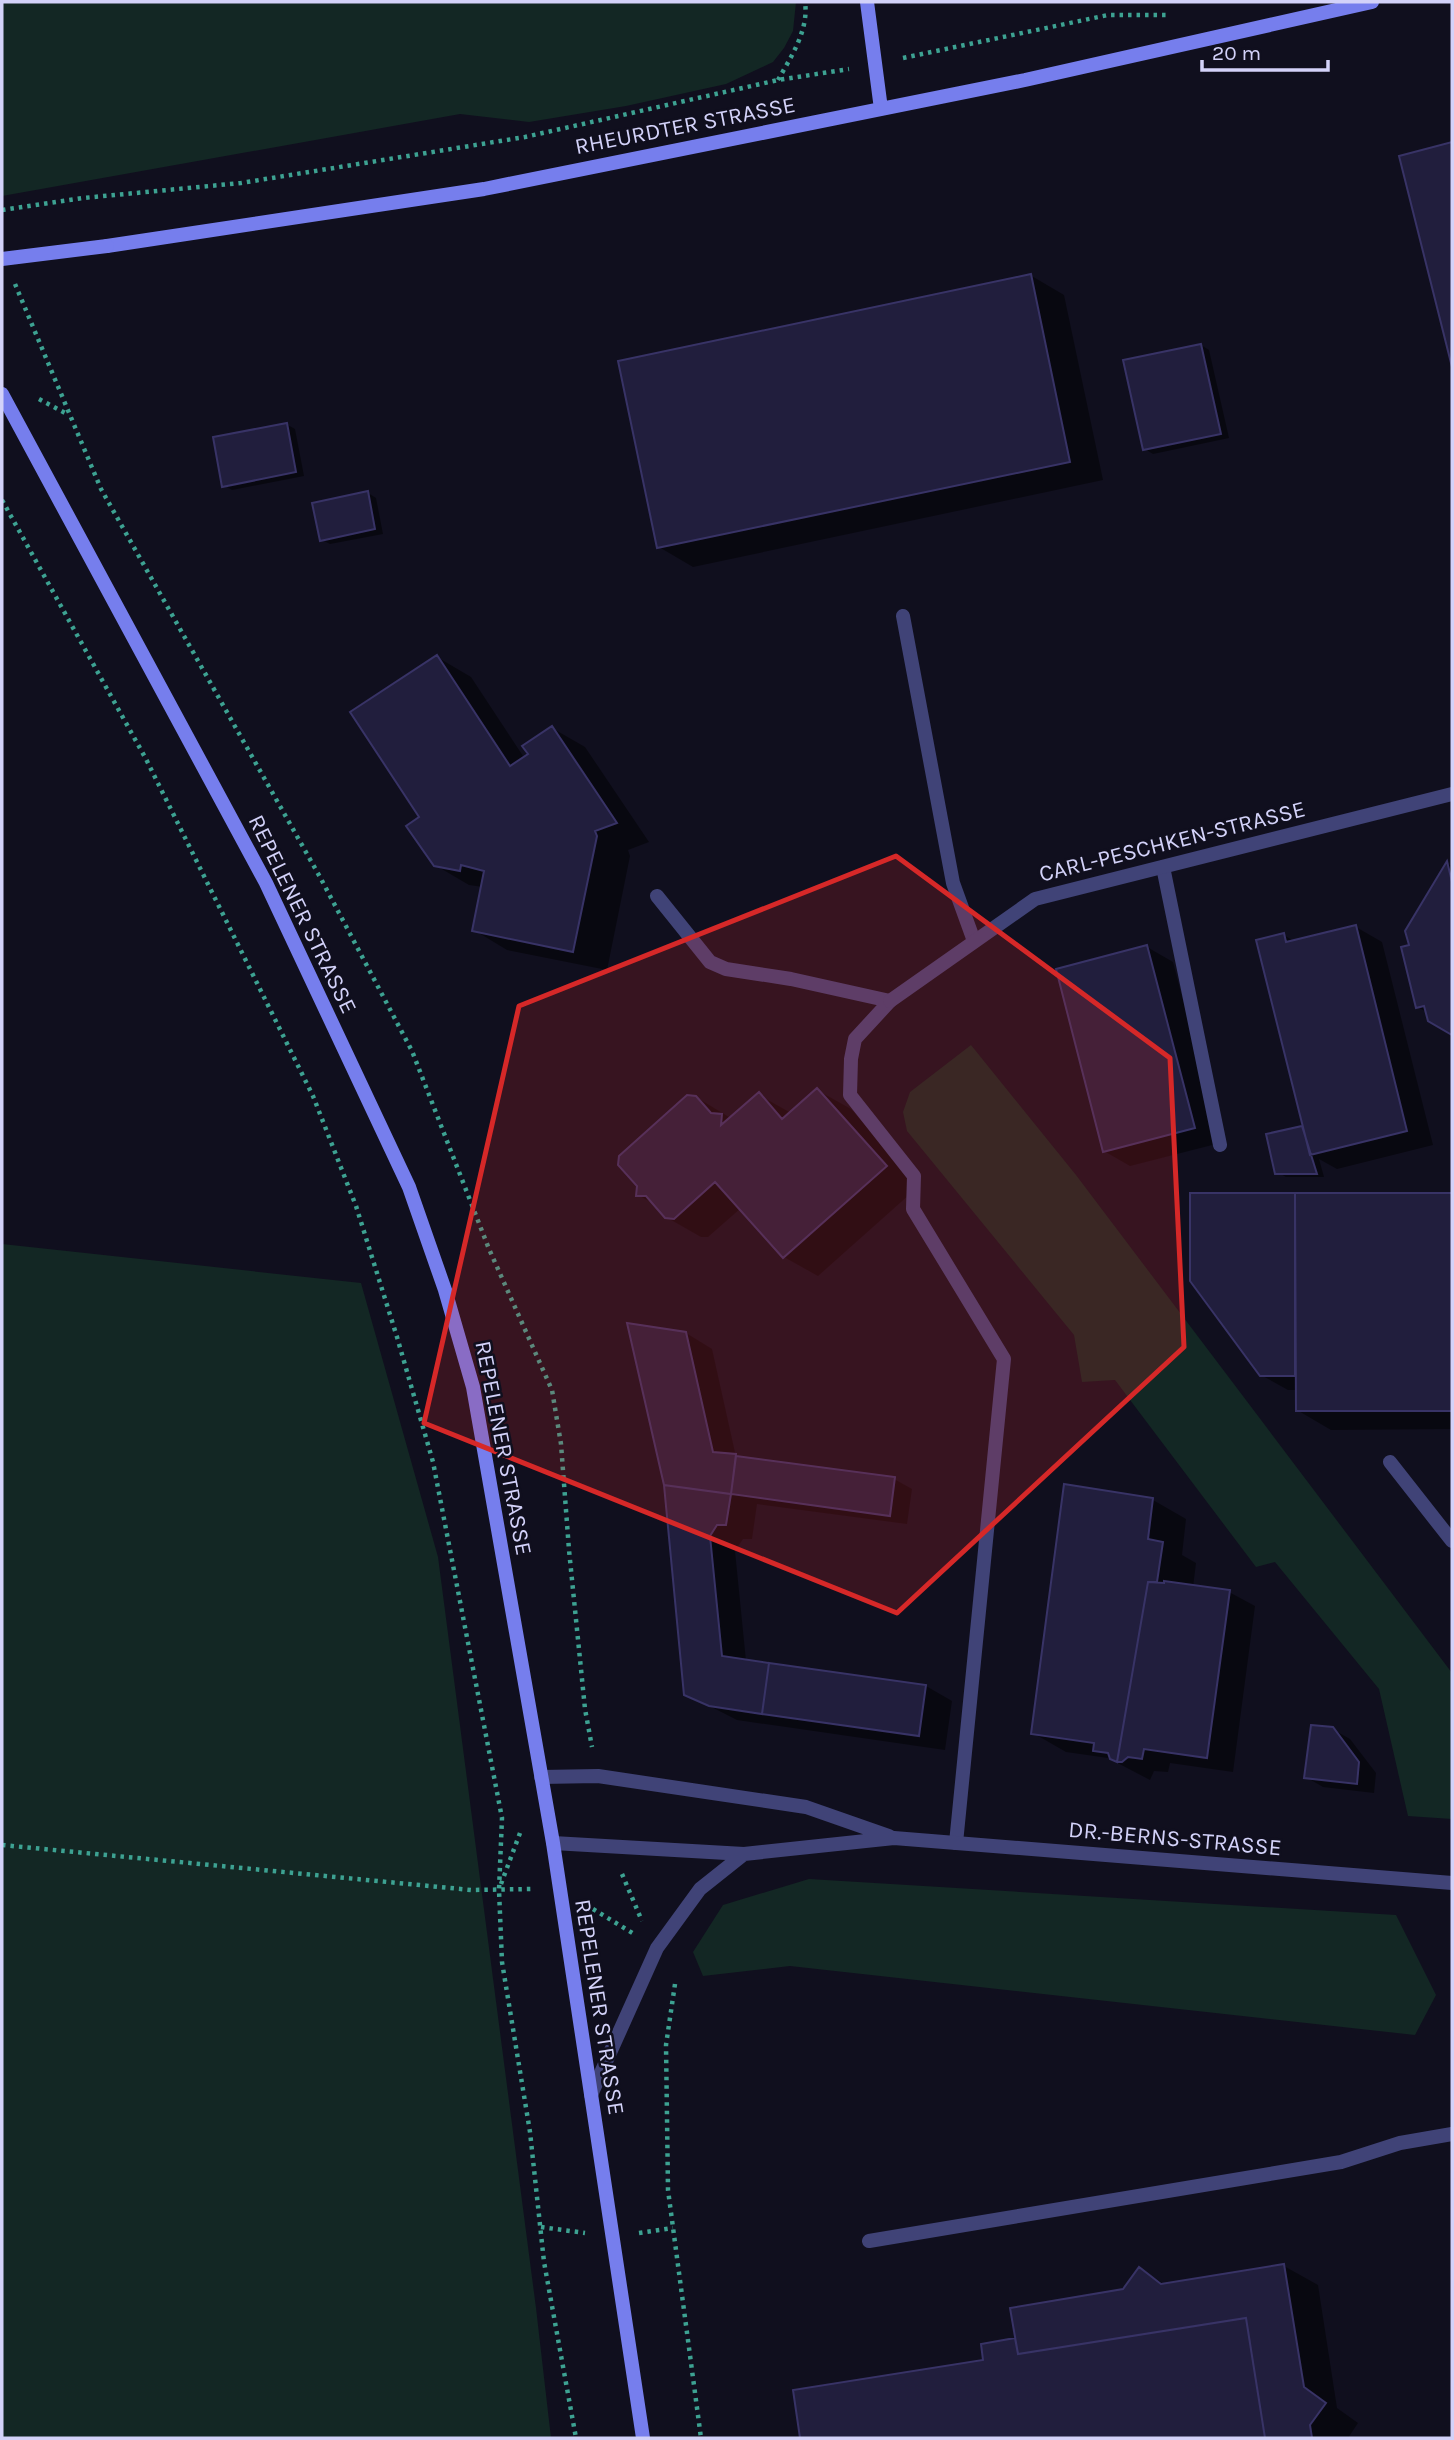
<svg xmlns="http://www.w3.org/2000/svg" width="1454" height="2440" font-family="Karla,sans-serif">
  <rect width="100%" height="100%" fill="#100f1e"/>
  <!-- green -->
  <path fill="#132724" d="M2,2h794l-3,29 -9,17 -11,14 -47,22 -100,22 -97,16 -69,-8 -458,82z
    M971,1045l105,130 376,498v146l-44,-3 -29,-127 -104,-127 -19,5 -141,-187 -33,2 -8,-47 -167,-204 -4,-19 7,-20z
    M2,1244l359,39 77,274 98,751 15,130h-549z
    M809,1879l587,36 40,80 -21,40 -625,-69 -87,10 -10,-24 30,-47z"/>
  <!-- shadow -->
  <path fill="#0007" d="M1452,144v216l-50,-203z
    M1030,275l34,20 39,185 -410,87 -34,-20z
    M1201,345l8,5 20,88 -76,16 -8,-5z
    M286,424l9,5 9,47 -72,14 -8,-5z
    M368,493l8,5 7,36 -53,10 -8,-4z
    M437,657l34,20 54,82 27,-31 33,19 64,95 -21,8 2,6 -23,114 -100,-20 -33,-20 9,-43 -14,-2 -34,-20 -13,-47z
    M1448,864l4,2v167l-23,-13 -1,-7 -10,-6 -7,-61 -4,-15z
    M1356,927l26,15 51,203 -96,24 -18,-10 5,18h-38l-9,-5 25,-44 3,2 -21,-195 11,7z
    M1147,947l26,15 47,181 -90,23 -26,-15z
    M817,1090l34,19 68,77 -101,90 -34,-19 -43,-49 -33,29h-7l-35,-20 -10,-12 -18,-10 58,-98 36,22 27,-24 32,18z
    M1452,1194v235l-121,1 -34,-20v-20h-9l-27,-15 -69,-180z
    M686,1333l26,16 24,108 158,22 18,10 -5,35 -150,-20 -5,35h-9l-8,12 11,110 180,25 26,15 -7,49 -208,-30 -51,-26z
    M1153,1500l33,19 -4,36 14,8 -3,24 36,5 26,14 -22,166 -63,-9 -2,9 -14,-1 -4,9 -42,-22 -42,-6 -33,-19z
    M1332,1729l18,10 26,34 -2,20 -51,-6 -17,-10z
    M1284,2266l34,19 19,123 21,15 -10,15h-546l-7,-47 190,-30 -2,-16 34,-5 107,-49 16,-22 26,16z"/>
  <!-- building -->
  <path fill="#211e3d" stroke="#383366" stroke-width="2" d="M1452,142v225l-53,-211z
    M1031,274l39,188 -413,86 -39,-187z
    M1201,344l20,90 -78,16 -20,-90z
    M287,423l9,49 -74,15 -9,-50z
    M368,491l7,38 -55,12 -8,-38z
    M437,655l73,111 18,-12 -6,-8 30,-20 65,97 -22,8 2,5 -24,116 -101,-21 12,-60 -23,-6 -1,6 -26,-5 -28,-40 13,-9 -69,-105z
    M1447,861l5,21v153l-24,-14 -4,-15 -8,2 -15,-61 8,-2 -4,-14z
    M1356,925l51,206 -97,24 -54,-215 28,-7 2,9z
    M1147,945l48,183 -92,24 -47,-183z
    M817,1088l70,78 -104,92 -68,-76 -41,37 -9,-1 -19,-22h-10l1,-10 -19,-21 1,-9 68,-61 9,1 15,17 11,1 -1,11 38,-33 23,27z
    M1302,1126l15,48h-42l-9,-40z
    M1190,1193h105v183h-35l-70,-95z
    M1295,1193h157v218h-156z
    M627,1323l59,9 27,120 23,2 -5,40 -67,-9z
    M736,1456l159,21 -5,39 -159,-22z
    M1064,1484l89,14 -5,41 15,3 -6,40h-9l-31,180 -7,-3 -2,-6 -15,-2 1,-8 -63,-9z
    M664,1485l67,9 -5,31h-9l-7,11 12,120 47,7 -7,51 -53,-8 -25,-11z
    M1164,1581l66,9 -23,168 -63,-9 -2,10 -14,-2 -6,5h-5l31,-180 16,1z
    M769,1663l157,22 -7,51 -157,-22z
    M1311,1725l22,2 26,35 -2,22 -53,-6z
    M1284,2264l20,123 22,16 -16,22 2,13h-47l-19,-120 -228,36 -8,-46 113,-19 16,-22 22,17z
    M1246,2318l19,120h-465l-7,-48 190,-30 -2,-16 34,-6 3,16z"/>
  <g fill="none" stroke-linecap="round" stroke-linejoin="round">
    <!-- path -->
    <path stroke="#3da292" stroke-width="4.5" stroke-dasharray="3.5 5" stroke-linecap="butt" d="M903,58l205,-43h61
      M778,80c13,-23 31,-50 27,-78
      M2,210l81,-12 158,-15 284,-46 253,-57 71,-11
      M15,284l86,205 219,388 92,174 77,198 63,141 9,54 8,106 16,159 7,38
      M39,399l30,16
      M2,500l144,259 167,337 43,110 41,131 36,125 69,356 -3,72 3,72 28,170 14,130 32,176
      M2,1845l469,45 60,-1
      M622,1874l20,47
      M501,1884l19,-51
      M593,1909l41,25
      M675,1984l-9,61 2,145 33,248
      M541,2227l44,6
      M639,2233l34,-5"/>
    <!-- lane -->
    <path stroke="#404377" stroke-width="14" d="M903,616l50,267 21,58
      M1163,867l57,278
      M657,896l53,66 16,7 65,10 99,22 -35,38 -4,20 -1,36 64,81 -1,33 91,150 -48,484
      M1390,1462l62,79
      M869,2241l472,-79 59,-19 52,-9"/>
    <!-- street -->
    <path stroke="#404377" stroke-width="14" d="M890,1001l145,-102 417,-105
      M541,1777l57,-1 208,31 83,29
      M553,1843l191,11 150,-16 558,45
      M591,2095l66,-147 43,-59 44,-35"/>
    <!-- secondary -->
    <path stroke="#767eed" stroke-width="14" d="M867,2l14,107
      M107,246l377,-57 541,-109 347,-78
      M2,394l264,489 143,304 36,103 28,97 80,456 90,595"/>
    <!-- secondary-bridge -->
    <path stroke="#767eed" stroke-width="14" d="M2,259l105,-13"/>
  </g>
  <!-- marked area -->
  <path fill="#d62828" fill-opacity="0.2" stroke="#d62828" stroke-width="5" stroke-linejoin="round" d="M896,856l274,202 14,289 -287,266 -473,-190 95,-417z"/>
  <g text-anchor="middle" stroke-width="5" stroke-linejoin="round" paint-order="stroke">
    <!-- street labels -->
    <g font-size="23" fill="#d3d2f9" stroke="#100f1e">
      <text transform="translate(685 125) rotate(-11)" y="8">RHEURDTER STRASSE</text>
      <text transform="translate(1172 841) rotate(-14)" y="8">CARL-PESCHKEN-STRASSE</text>
      <text transform="translate(303 914) rotate(64)" y="8">REPELENER STRASSE</text>
      <text transform="translate(504 1448) rotate(79)" y="8">REPELENER STRASSE</text>
      <text transform="translate(1175 1838) rotate(5)" y="8">DR.-BERNS-STRASSE</text>
      <text transform="translate(600 2007) rotate(81)" y="8">REPELENER STRASSE</text>
    </g>
  </g>
  <!-- border -->
  <rect width="1454" height="2440" fill="none" stroke="#d3d2f9" stroke-width="7"/>
  <!-- scale -->
  <path d="M1202 60v10h126v-10" fill="none" stroke="#d3d2f9" stroke-width="3.5"/>
  <text x="1212" y="60" font-size="21" fill="#d3d2f9" stroke="#100f1e" stroke-width="5" paint-order="stroke">20 m</text>
</svg>
